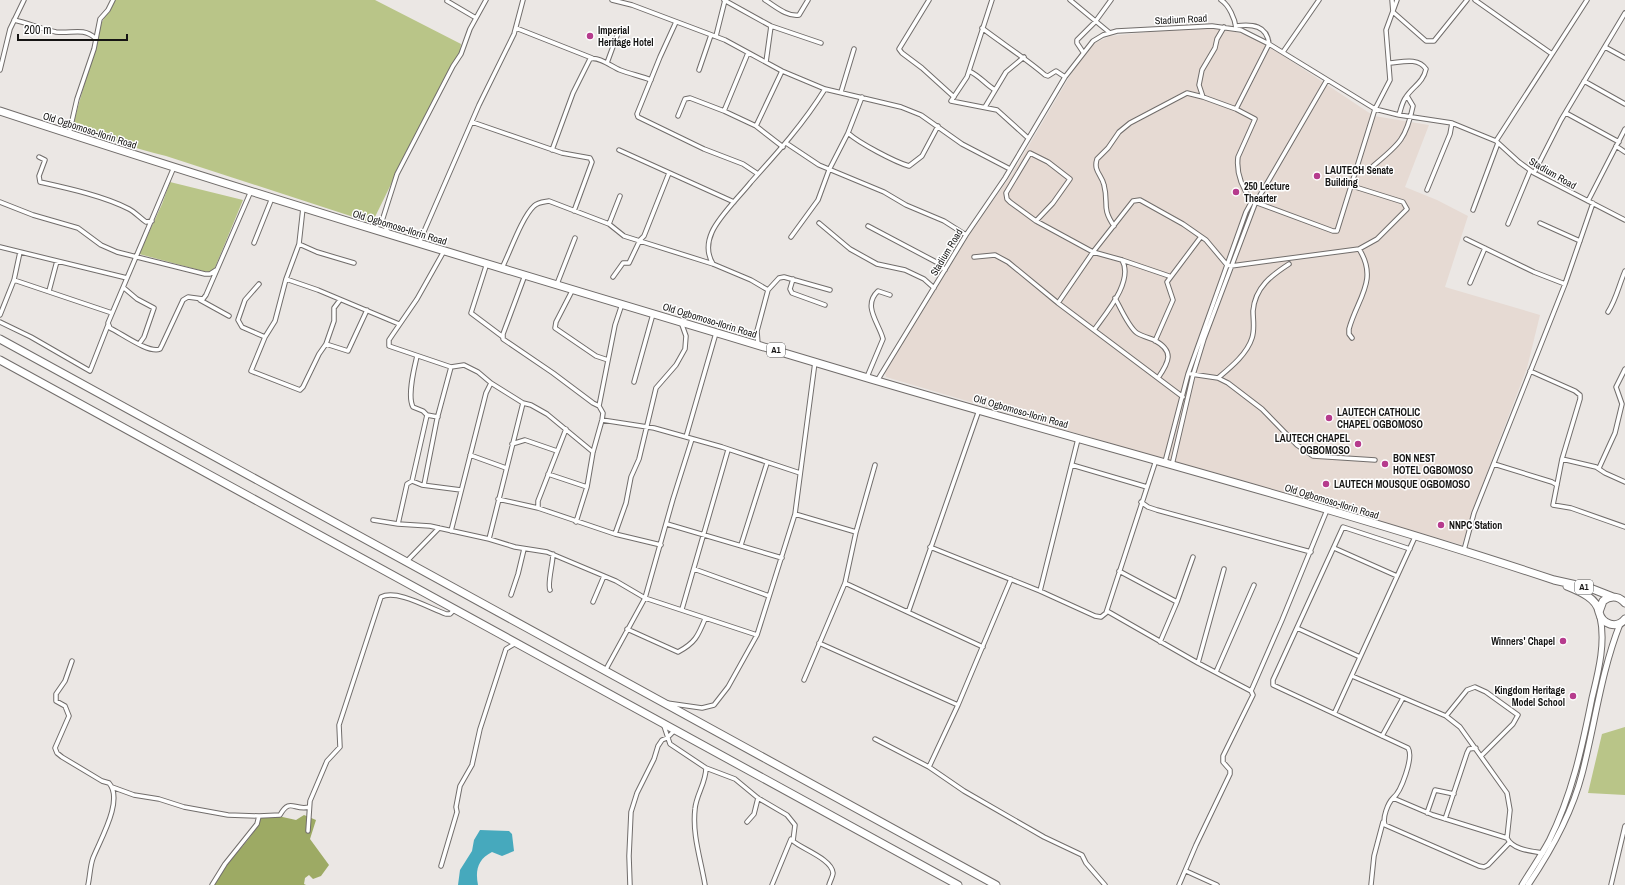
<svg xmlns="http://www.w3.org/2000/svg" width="1625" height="885" font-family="'Archivo Narrow',sans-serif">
  <rect width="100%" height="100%" fill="#ebe7e4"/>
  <!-- built -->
  <path fill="#e6dad3" d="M1188,28l38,1 19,6 16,6 113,75 55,9 -24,62 32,13 31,16 -23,71 95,28 -13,53 -44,115 -21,62 -285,-82 -291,-86 -1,-5 91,-148 36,-50 72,-122 11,-9 15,-7z"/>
  <!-- green -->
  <path fill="#b9c588" d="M114,0h261l86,44 -1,8c-33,55 -59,113 -88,171l-206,-67c-32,-7 -62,-20 -94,-28l30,-106z
    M170,182l73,18 -29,70 -5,2 -6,-1 -64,-17 23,-50z
    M1625,727v68l-37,-2 14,-59z"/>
  <!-- forest -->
  <path fill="#9daa64" d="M304,815l12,5 -6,19 19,26 -8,11 -8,3 -4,-4 -4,3 -1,6 2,1h-92c9,-26 40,-42 46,-68l18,-1 18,4z"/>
  <!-- water -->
  <path fill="#46a9bd" d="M480,830l29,1 3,3 2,17 -12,5 -10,-4c-14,7 -17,18 -14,33h-20l2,-15 12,-19 2,-11z"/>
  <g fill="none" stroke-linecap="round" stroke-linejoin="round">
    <!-- street casing -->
    <g stroke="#716d6b" stroke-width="5.5">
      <path id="street" d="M612,0l20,5 93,35 57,31 43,18 76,18 20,8 41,29 48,25
        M724,0l47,26 50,17
        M765,0c10,6 22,17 34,15l9,-15
        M929,0l-30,49 3,4 20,15 32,29
        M992,0l-25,77 -16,24 46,9 31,28
        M1070,0l40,33
        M1221,0c8,5 14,19 15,28
        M1392,0l1,12 33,29h8l33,-41
        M1475,0l77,54
        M447,1l29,17
        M14,20c14,3 28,9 42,12 15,2 27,-5 39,6
        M676,22l-16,35 -23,57 1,3 66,32 39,15 15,10
        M516,28l76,30
        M982,28c21,16 43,30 63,47l3,1 8,-5 9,6
        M716,36l9,-36
        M1605,47l20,11
        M1083,52l-6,-9v-3l18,-18 16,-22
        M1283,52l36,-52
        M766,62l5,-36
        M607,63l11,-30
        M1390,63c12,-1 28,-6 36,6 -3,14 -13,17 -20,28 -4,5 -5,12 -7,18
        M0,70l10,-41 14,-29
        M699,70l12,-35
        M969,71c11,5 16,13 26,19
        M1584,81l41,23
        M841,92l13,-43
        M1203,97l-4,-12 3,-15 13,-22 2,-9 7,-12
        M985,107l21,-35 18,-15
        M1236,109l19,10 -17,38c-2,16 4,31 14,44l81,30h4l38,-122 15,-29 -4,-50 11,-30
        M724,111l24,-58
        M1566,113l53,29
        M678,116l7,-17 5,-1 34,13 32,15 27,21
        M472,122l90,31 28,5 2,4 -18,49
        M756,126l26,-55
        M848,133c11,10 47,29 61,33l13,-10 16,-30
        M69,134l8,-35 17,-50 6,-30 8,-9 5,-10
        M1496,141l91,-141
        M786,143l33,22 65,27 22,13 38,16 22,14
        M1616,146l9,6
        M552,150l21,-57 17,-34c9,-3 22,8 30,11 10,4 21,6 31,10
        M619,150l115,52
        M39,157l6,3 -6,16 1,6c27,6 64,14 89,27 6,3 11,9 17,13l6,-1
        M1373,166c25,-21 33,-26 40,-60l-6,-10
        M174,167l-66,156 2,5c11,5 39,26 50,21l2,-4 21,-45 5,-3 15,2 3,-4 45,-104
        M1534,173l27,-53 64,-107
        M1427,190l23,-56 2,-11
        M1588,201l37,-72
        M0,202l33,13 45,13 23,17 16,7 88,22h5l6,-4
        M303,208l-4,36 -13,35 -11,42 -10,16 -14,34 49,19 3,-3 16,-33 7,-10 22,7 19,-41
        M1473,210l25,-67
        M382,221l6,11
        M1036,221l17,-18 17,-24 -22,-17 -18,-9 -24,40 1,6 3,3 26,19 57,31 29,8 47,16
        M819,223l31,26 27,15 28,6 19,9 10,9
        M1540,223l40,18
        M609,224l11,-28
        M1508,224l22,-53
        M868,226l70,37 7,7
        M1114,226c-13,-19 -5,-22 -10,-41 -2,-10 -11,-14 -7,-26l11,-11 11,-16 11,-9 57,-30 16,4 33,12 33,-65c-2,-19 -17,-20 -33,-18
        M373,229l9,-8 15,-47 56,-108 8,-12 9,-25 16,-29
        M791,237l27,-37 11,-30 19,-37 14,-36
        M1466,239l68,33 31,12
        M254,243l18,-45
        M419,243l60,-138 35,-71 9,-34
        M299,244l18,8 37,11
        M0,247l127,31
        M444,251l-27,48 -24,35 -4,6v6l62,21 13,-2 14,7 13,11 32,20 8,2 16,9 46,38
        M974,257l21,-2 13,7 50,41 125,94
        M487,263l-16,50 32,24
        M713,264c-6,-10 -6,-21 -1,-32 7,-16 28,-36 39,-50 27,-30 53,-59 74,-93
        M502,268c8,-16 20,-51 32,-62 4,-4 9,-4 15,-5l60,23 15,12 89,28 38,16 17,10
        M525,275l-22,59v5l50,34 40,30 6,3
        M613,277l10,-14h6l11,-23 4,-4 25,-63
        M286,279l32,11 81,34
        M793,279l-3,10 2,4 33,12
        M14,280l98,33
        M1470,283l15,-35
        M259,284l-14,16 -7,20 4,7 23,10
        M557,284l18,-46
        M124,288l13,11 17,9 -10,29 -5,7
        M573,289l-17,33 -1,6 41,28 12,4
        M49,291l8,-30
        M1115,298c5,9 14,30 22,35 5,3 12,5 17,7 21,11 15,22 4,38
        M200,300l29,16
        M1058,303l35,-51 40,-51 7,-1 43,24 23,16 21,25 4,1 128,-17 18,-10 30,-30 -4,-7 -51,-16
        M1608,312c8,-12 11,-27 17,-41
        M0,315l14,-35 6,-28
        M0,322l31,15 59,34 18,-46
        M1094,330c12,-17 40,-49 28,-70
        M1352,338l-3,-4v-5c8,-30 30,-49 10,-80
        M1155,341l18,-41 -6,-18 33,-44
        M326,344l8,-23v-13l6,-8
        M758,345l-1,-14 11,-41 11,-12 5,-1 46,13
        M1530,371l45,20 5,4v4l-18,60 -9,46 18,3 54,19
        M1191,374l27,4 10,5 34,26 35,36 16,11 62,4
        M867,377l16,-38c-4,-16 -21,-33 -5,-48l12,4
        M1218,378c13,-11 29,-24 34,-40 3,-9 1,-18 1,-27 2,-24 19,-36 36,-47
        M877,381l89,-146 39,-57 60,-101 28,-36 10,-6 14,-4 95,-5 29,4 28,14 106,65 24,6 53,8 44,18 23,21 15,11 91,47
        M634,382l19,-68
        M427,415l11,2
        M602,420l52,8 68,19 78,26
        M566,429l-28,72v7l77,26 46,11
        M686,437l30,-104
        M512,444l13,-4 32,11
        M470,455l36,13
        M1562,459l34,8 9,6 20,9
        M1165,462l23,-88 58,-162 6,-11
        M1494,464l58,18 5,3
        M1072,465l75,22
        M1172,465l21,-90 11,-36 51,-135 72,-124
        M1599,468l16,-35 7,-29 -6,-17 9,-18
        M548,474l39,13
        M412,481l15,-66 -4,-4 -10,-4c-6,-11 1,-38 4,-51
        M424,485l13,-66 14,-52
        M498,499l40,9
        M1141,502l7,5 9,3 154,42
        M795,514l61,18
        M373,520l25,4 32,2 59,13 26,8 32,5 69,29 29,17 112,37
        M576,522l11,-35 6,-35 9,-32 1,-7 -4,-7 16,-81 7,-21
        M398,524l9,-40 5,-3 10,4 39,5
        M667,524l115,34
        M451,531l35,-138 5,-10
        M615,534l11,-31 5,-26 8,-18 17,-71 20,-23 9,-16 1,-13 -5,-14
        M489,539l34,-136
        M741,545l26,-82
        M930,547l110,44 55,25 6,1 5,-4 50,-153
        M1334,548l63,28
        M1410,549l-67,-22 -70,153v5l135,63c6,9 -7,44 -15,50l40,17 74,23c6,12 24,13 36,15
        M1464,550l10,-37 91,-229 28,-81
        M406,562l33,-34
        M694,569l75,27
        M1119,571l58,31
        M845,583l138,64
        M550,590c-3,-5 3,-27 3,-36
        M1040,591l38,-152
        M511,595l7,-21 6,-25
        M593,602l11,-26
        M682,609l46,-159
        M906,611l3,-1 70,-200
        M1107,611l91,52 53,28
        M1297,628l63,29
        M627,629l51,23c17,-9 20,-16 27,-33
        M1160,642l17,-40 16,-45
        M819,643l139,62
        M72,661l-7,20 -9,13v7l9,5 4,10 -14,32 2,5 5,4 40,24 7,2c15,17 -9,57 -16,75 -3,8 -3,18 -5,27
        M1198,663l26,-94
        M605,671l40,-73 28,-99 19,-60
        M1216,672l38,-87
        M1352,676l94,40 14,11 47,66 3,17 -3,28
        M804,680l41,-97 11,-51 19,-67
        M667,703l35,5 12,-3 14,-18 29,-52 38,-121 20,-152
        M1333,713l2,-1 80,-175
        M1446,716l21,-26 8,-3 11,5 32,23 -5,9 -32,32
        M663,723l7,21 36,24c0,15 -10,27 -11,41 -3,26 6,51 10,76
        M1382,736l21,-38
        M875,739l54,28 35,24 80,46 38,18 4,8 19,22
        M929,767l29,-62 53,-126
        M706,768l29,11 23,19 29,17 8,10 -2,16c9,8 39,18 40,32 0,3 -3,8 -4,12
        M112,787l22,8 25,4 25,8 44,8 31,1
        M1393,798c-5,5 -11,20 -8,27l94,41 5,1 4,-2 21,-22
        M1427,813l8,-23 19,4
        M1445,819l22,-66 2,-4 7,-1
        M747,822l7,-8 4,-16
        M308,831l2,-30 17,-40 13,-14 -1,-22 42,-128c16,-8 48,11 65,17h4l5,-5
        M441,866l16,-54 -1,-5 4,-21 12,-21 8,-36 26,-80 10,-6
        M1186,871l31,14
        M212,885l13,-21 32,-40 2,-8 21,-1c10,-18 14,-4 29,-8
        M630,885l-1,-29 2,-44 6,-19 17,-34 4,-13 4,-6 5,-2 8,-8
        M772,885l19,-46
        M1179,885l17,-40 34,-71v-4l-7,-8v-6l30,-61 -2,-4 31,-71 45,-110
        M1371,885l3,-29 9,-34
        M1611,885l14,-59"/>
    </g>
    <!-- secondary casing -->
    <g stroke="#716d6b" stroke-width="7">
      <path id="secondary" d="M1522,885c9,-15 19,-29 27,-44 23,-46 33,-93 43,-143 6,-25 14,-55 8,-81
        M1528,885c23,-34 44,-72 54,-111 13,-50 19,-102 38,-150"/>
    </g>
    <!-- highway casing -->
    <g stroke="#716d6b" stroke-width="9">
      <path id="highway" d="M0,111c292,96 587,183 881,271 224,66 451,124 673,198l36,8 23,9
        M0,339l996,546
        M0,360l958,525
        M1567,586c12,5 30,12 32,26
        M1625,603c-6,-7 -14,-8 -22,-2l-4,11c3,13 18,17 26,7"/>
    </g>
    <!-- street -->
    <use href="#street" stroke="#fff" stroke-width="3.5"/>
    <!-- secondary -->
    <use href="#secondary" stroke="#fff" stroke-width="5"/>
    <!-- highway -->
    <use href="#highway" stroke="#fff" stroke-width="7"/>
  </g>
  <!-- markers -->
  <g fill="#b63b8d" stroke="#fff" stroke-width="1.5">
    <circle cx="590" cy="36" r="4"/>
    <circle cx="1317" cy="176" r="4"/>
    <circle cx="1236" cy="192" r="4"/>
    <circle cx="1329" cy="418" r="4"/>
    <circle cx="1358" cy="444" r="4"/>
    <circle cx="1385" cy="464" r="4"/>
    <circle cx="1326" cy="484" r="4"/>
    <circle cx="1441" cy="525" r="4"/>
    <circle cx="1563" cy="641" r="4"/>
    <circle cx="1573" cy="696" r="4"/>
  </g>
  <g text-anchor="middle" stroke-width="3" stroke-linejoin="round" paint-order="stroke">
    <!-- shield labels -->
    <g fill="#fff" stroke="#5b5a5a" stroke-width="1">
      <rect x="767" y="343" width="18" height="14" rx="3"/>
      <rect x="1575" y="580" width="18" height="14" rx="3"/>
    </g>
    <g font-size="9" font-weight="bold" fill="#151413">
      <text x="776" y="353">A1</text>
      <text x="1584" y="590">A1</text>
    </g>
    <!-- street labels -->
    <g font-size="10" fill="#151413" stroke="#fff">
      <text transform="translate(1181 19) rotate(-3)" y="4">Stadium Road</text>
      <text transform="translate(90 130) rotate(18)" y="4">Old Ogbomoso-Ilorin Road</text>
      <text transform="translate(1553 173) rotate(30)" y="4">Stadium Road</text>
      <text transform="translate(400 227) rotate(17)" y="4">Old Ogbomoso-Ilorin Road</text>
      <text transform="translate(946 252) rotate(-59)" y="4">Stadium Road</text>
      <text transform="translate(710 320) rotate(17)" y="4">Old Ogbomoso-Ilorin Road</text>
      <text transform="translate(1021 411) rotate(16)" y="4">Old Ogbomoso-Ilorin Road</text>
      <text transform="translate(1332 501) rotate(17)" y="4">Old Ogbomoso-Ilorin Road</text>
    </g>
    <!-- poi labels -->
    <g font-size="10" font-weight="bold" fill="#151413" stroke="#fff" text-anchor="start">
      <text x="598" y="34">Imperial<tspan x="598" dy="12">Heritage Hotel</tspan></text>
      <text x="1325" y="174">LAUTECH Senate<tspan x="1325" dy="12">Building</tspan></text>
      <text x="1244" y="190">250 Lecture<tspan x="1244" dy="12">Thearter</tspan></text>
      <text x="1337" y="416">LAUTECH CATHOLIC<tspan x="1337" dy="12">CHAPEL OGBOMOSO</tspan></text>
      <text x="1350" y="442" text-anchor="end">LAUTECH CHAPEL<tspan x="1350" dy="12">OGBOMOSO</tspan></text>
      <text x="1393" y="462">BON NEST<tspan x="1393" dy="12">HOTEL OGBOMOSO</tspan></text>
      <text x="1334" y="488">LAUTECH MOUSQUE OGBOMOSO</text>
      <text x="1449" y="529">NNPC Station</text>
      <text x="1555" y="645" text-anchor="end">Winners' Chapel</text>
      <text x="1565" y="694" text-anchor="end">Kingdom Heritage<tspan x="1565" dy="12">Model School</tspan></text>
    </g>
  </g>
  <!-- scale -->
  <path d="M18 34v6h109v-6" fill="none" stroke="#151413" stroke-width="2"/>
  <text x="24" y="34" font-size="12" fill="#151413" stroke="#ffffff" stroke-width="3" paint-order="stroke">200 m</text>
</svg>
